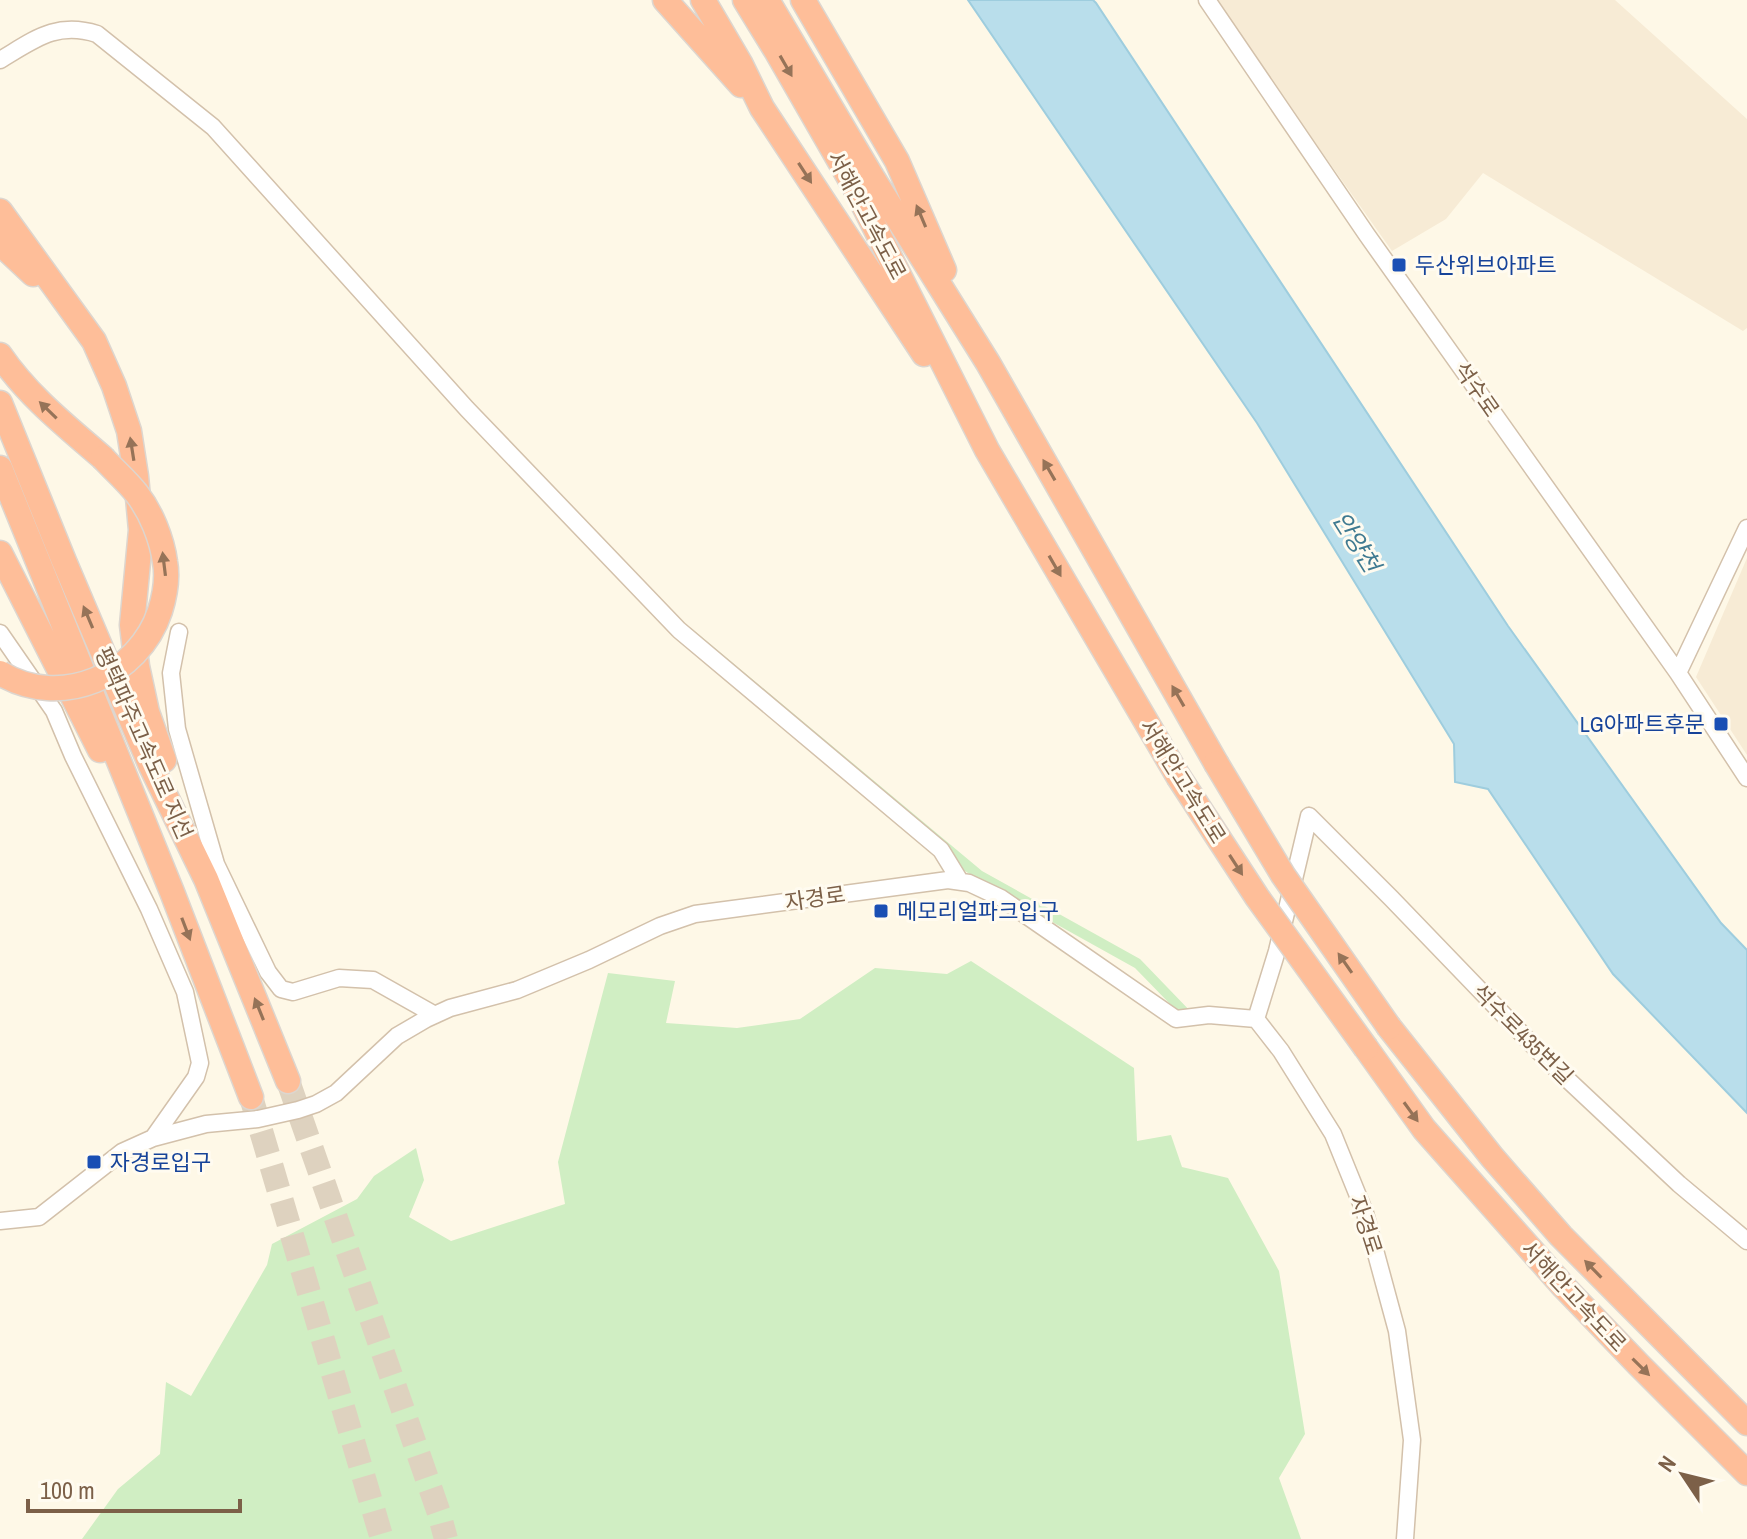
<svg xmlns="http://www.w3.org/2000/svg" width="1747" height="1539" font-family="'Archivo Narrow','Noto Sans KR',sans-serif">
  <rect width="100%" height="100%" fill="#fef8e7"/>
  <!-- residential -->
  <path fill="#f7ebd5" d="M1214,0h401l132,119v209l-4,3 -260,-158 -37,46 -54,32z
    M1747,558v197l-51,-78z"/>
  <!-- green -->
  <path fill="#d0eec3" d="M691,628l291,243 158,88 54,56 -13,-2 -10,-8 -36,-37 -149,-83 -27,-18 -274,-229z
    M971,961l163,107 3,73 34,-6 11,32 46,11 51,93 26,163 -26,44 22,61h-1219l36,-50 42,-35 6,-72 25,14 76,-131 5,-21 85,-45 17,-23 42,-28 8,32 -15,37 42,24 114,-37 -7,-42 50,-189 67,8 -9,42 71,5 63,-9 75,-51 72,6z"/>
  <!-- water -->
  <path fill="#b9deeb" stroke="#9ecdde" stroke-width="2" d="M968,0h125l3,3 412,623 213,297 26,27v163l-134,-139 -125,-185 -33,-7 -1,-38 -197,-321z"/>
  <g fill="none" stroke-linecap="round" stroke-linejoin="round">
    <!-- highway-tunnel -->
    <path stroke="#ded2bf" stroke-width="24" stroke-dasharray="24 12" stroke-linecap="butt" d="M288,1081l151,432 7,26
      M251,1097l131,442"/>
    <!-- minor casing -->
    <g stroke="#d3c1ab" stroke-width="19">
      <path id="minor" d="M1207,0l160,235 311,438 69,105
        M0,60c34,-20 56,-39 97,-26l116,93 254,282 212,221 262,220 19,31
        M179,632l-8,41 6,56 39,135 52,108 13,17 12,3 46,-14 34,2 62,35
        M0,633l54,78 19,45 76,153 36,83 15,71 -4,14 -43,61
        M1678,673l69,-145
        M1309,816l82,82 160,166 128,120 68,57
        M1256,1019l21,-68 32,-135
        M0,1221l39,-4 83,-65 31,-14 53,-14 52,-5 40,-9 18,-6 20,-11 61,-57 29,-17 24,-11 67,-18 72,-30 71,-34 35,-12 253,-34 21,3 32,15 175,121 33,-4 47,4 25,32 52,83 32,79 32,118 15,109 -7,99"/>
    </g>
    <!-- highway casing -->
    <g stroke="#ddd6cf" stroke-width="27">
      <path id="highway" d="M665,0l76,85
        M703,0l37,63 22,45 162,246
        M745,0l32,52 77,134 133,264 191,326
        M767,0l105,177 116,186 228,400
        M803,0l94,161 47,109
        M0,211l94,130 20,45 15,45 7,45 5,54 -9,95 5,41 10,46 17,48
        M0,243l33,31
        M0,355c28,41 66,71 103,103
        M0,403l64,158 87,205 55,113 82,202
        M0,468l172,424 79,205
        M0,553l100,197
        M1389,1027l103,130 69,79 186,187
        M1366,1048l58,81 140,158 74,77 109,109"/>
    </g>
    <!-- minor -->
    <use href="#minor" stroke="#fff" stroke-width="16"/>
    <!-- highway -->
    <use href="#highway" stroke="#febe99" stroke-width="24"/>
    <!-- highway-bridge casing -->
    <g stroke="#ddd6cf" stroke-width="27" stroke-linecap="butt">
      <path id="highway-bridge" d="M0,673c60,37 139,3 160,-62 5,-16 8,-33 5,-49 -3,-23 -14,-50 -28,-68 -10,-13 -23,-24 -34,-36
        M1216,763l67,112 106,152
        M1178,776l79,121 109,151"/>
    </g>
    <!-- highway-bridge -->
    <use href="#highway-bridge" stroke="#febe99" stroke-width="24"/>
  </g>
  <!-- one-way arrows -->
  <defs><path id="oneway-solid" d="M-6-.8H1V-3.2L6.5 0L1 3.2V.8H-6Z" transform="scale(2)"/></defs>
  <g fill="#967358">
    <use href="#oneway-solid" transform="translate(786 66) rotate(60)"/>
    <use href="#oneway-solid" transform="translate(805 173) rotate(57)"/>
    <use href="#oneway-solid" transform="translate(921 216) rotate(-113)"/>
    <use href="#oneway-solid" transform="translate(48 410) rotate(-136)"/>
    <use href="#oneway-solid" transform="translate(132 449) rotate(-99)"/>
    <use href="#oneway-solid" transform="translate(1049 470) rotate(-120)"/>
    <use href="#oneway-solid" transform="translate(164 564) rotate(-97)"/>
    <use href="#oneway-solid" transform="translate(1055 566) rotate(60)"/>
    <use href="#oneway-solid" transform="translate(88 617) rotate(-113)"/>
    <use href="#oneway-solid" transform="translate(1178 696) rotate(-120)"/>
    <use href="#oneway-solid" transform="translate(1236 865) rotate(57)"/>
    <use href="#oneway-solid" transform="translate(186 929) rotate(69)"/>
    <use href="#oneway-solid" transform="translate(1345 963) rotate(-125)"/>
    <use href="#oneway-solid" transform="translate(259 1009) rotate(-112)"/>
    <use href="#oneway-solid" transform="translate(1411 1112) rotate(54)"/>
    <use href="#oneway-solid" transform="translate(1593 1269) rotate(-134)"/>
    <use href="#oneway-solid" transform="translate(1641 1367) rotate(45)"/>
  </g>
  <!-- markers -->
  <g fill="#1a4fb4" stroke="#fffbf0" stroke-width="3">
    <rect x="1391" y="257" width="16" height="16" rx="4"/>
    <rect x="1713" y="716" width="16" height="16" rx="4"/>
    <rect x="873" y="903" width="16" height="16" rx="4"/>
    <rect x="86" y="1154" width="16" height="16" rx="4"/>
  </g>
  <g text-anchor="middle" stroke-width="6" stroke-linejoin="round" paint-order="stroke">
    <!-- street labels -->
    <g font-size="22" fill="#7c6048" stroke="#fffbf0">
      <text transform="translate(867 215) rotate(62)" y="8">서해안고속도로</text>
      <text transform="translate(1477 389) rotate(55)" y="8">석수로</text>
      <text transform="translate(144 743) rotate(66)" y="8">평택파주고속도로 지선</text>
      <text transform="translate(1183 781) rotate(58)" y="8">서해안고속도로</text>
      <text transform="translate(815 898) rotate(-8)" y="8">자경로</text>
      <text transform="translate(1523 1034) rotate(45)" y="8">석수로435번길</text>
      <text transform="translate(1366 1225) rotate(72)" y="8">자경로</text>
      <text transform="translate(1574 1296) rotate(47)" y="8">서해안고속도로</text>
    </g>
    <!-- transit labels -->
    <g font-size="22" fill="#164399" stroke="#fffbf0" text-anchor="start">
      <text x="1415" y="273">두산위브아파트</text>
      <text x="1705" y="732" text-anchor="end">LG아파트후문</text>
      <text x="897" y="919">메모리얼파크입구</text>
      <text x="110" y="1170">자경로입구</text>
    </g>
    <!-- water labels -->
    <g font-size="24" font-style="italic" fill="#3f7a91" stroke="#fffbf0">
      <text transform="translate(1356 542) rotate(58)" y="8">안양천</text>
    </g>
  </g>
  <!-- north arrow -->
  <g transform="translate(1683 1475) rotate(305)" stroke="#fffbf0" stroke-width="6" paint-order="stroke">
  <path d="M0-6L14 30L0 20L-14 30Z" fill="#7c6048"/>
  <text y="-12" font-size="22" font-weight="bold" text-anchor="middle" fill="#7c6048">N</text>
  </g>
  <!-- scale -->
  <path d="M28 1499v12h212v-12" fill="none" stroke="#7c6048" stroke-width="4"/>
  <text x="40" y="1499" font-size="24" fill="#7c6048" stroke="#fffbf0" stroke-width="6" paint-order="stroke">100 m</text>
</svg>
